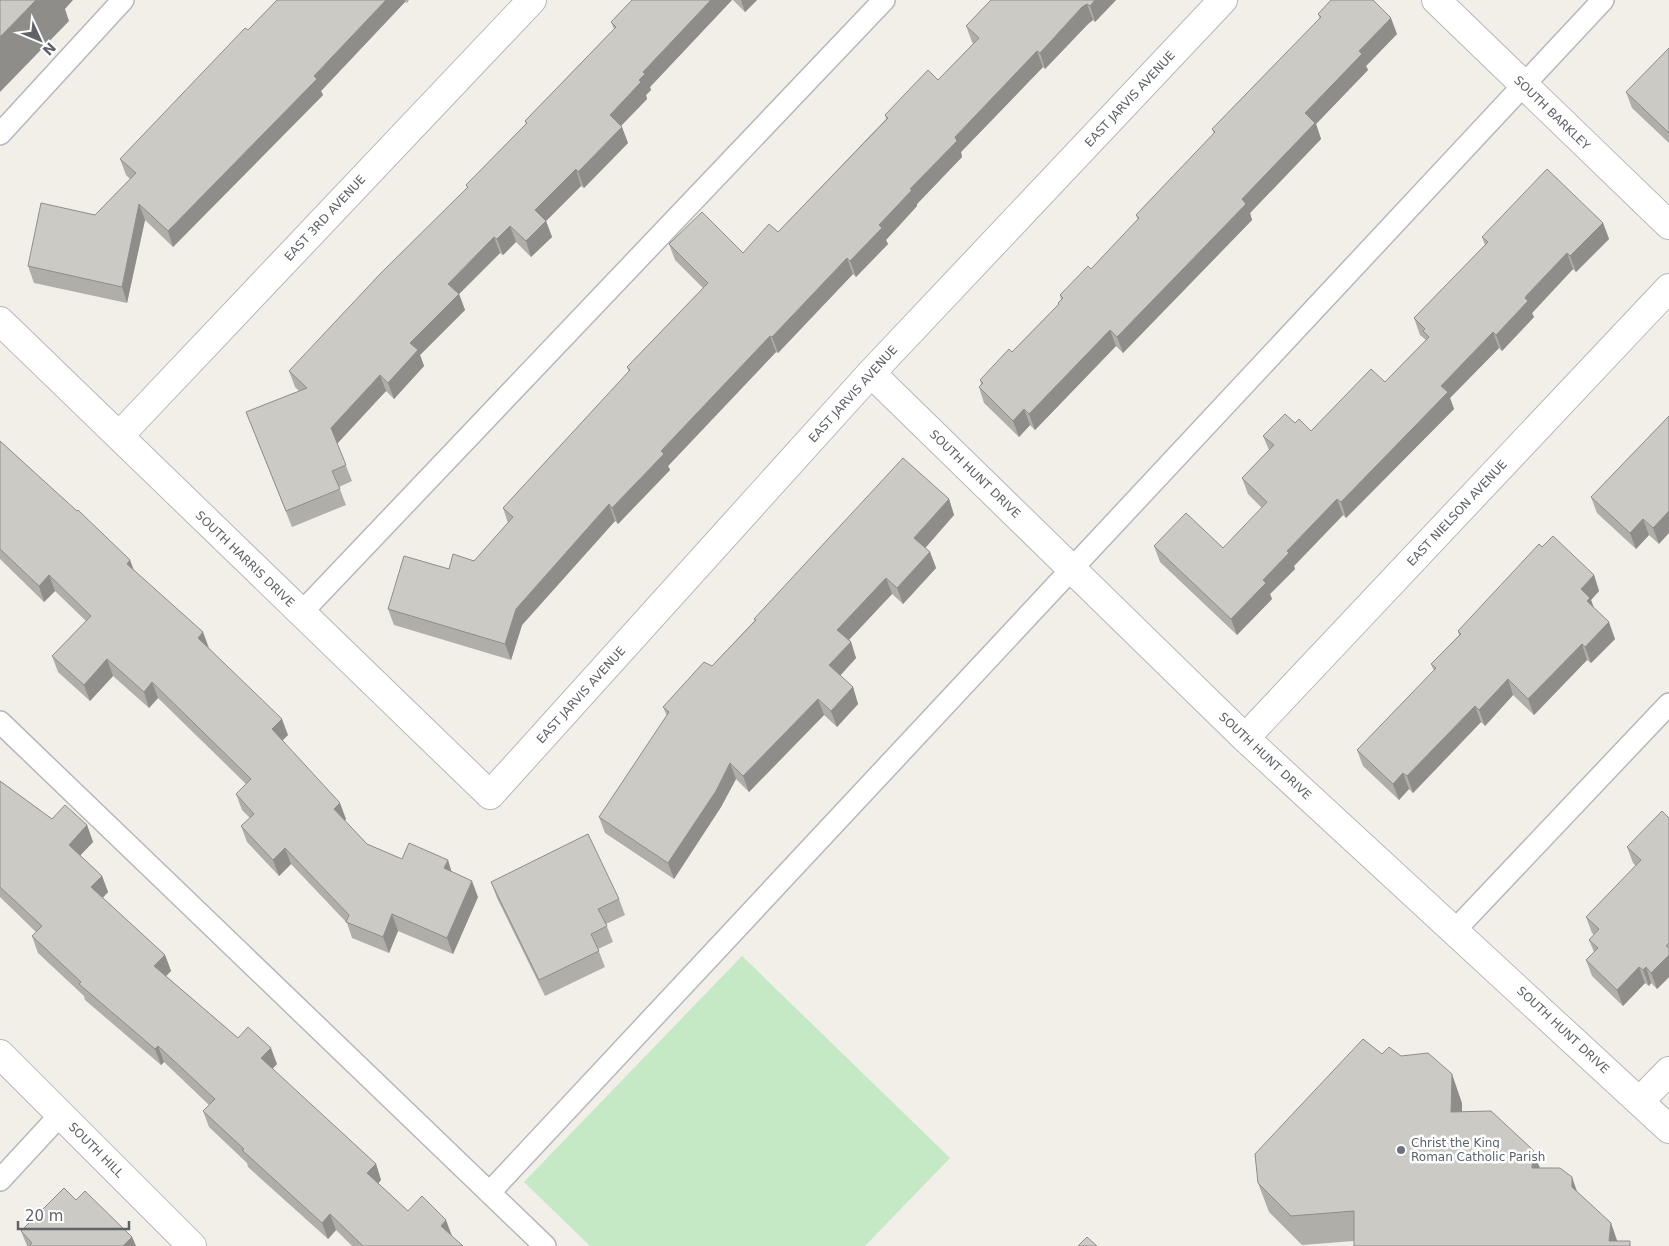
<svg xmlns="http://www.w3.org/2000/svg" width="1669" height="1246" font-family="'DejaVu Sans',sans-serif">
  <rect width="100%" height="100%" fill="#f1efe8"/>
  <!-- green -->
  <path fill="#c5e8c5" d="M742,956l208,202 -85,88h-275l-66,-64z"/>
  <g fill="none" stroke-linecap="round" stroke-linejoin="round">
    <!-- service casing -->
    <g stroke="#b5b8bc" stroke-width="24">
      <path id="service" d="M0,134l123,-134
        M301,613l583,-613
        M0,722l545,524
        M1455,930l214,-226
        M0,1180l61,-66
        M490,1192l1113,-1192"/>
    </g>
    <!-- minor casing -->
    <g stroke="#b5b8bc" stroke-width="30">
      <path id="minor" d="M1436,0l233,225
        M0,321l490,474 381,-422 352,-373
        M871,373l374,365 424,391
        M119,436l413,-436
        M1245,738l424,-450
        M0,1054l192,192
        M1640,1101l29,-30"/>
    </g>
    <!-- service -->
    <use href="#service" stroke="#fff" stroke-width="21"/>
    <!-- minor -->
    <use href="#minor" stroke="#fff" stroke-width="28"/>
  </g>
  <!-- wall -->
  <path fill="#afaea9" d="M277,0h132l-2,3 -2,-1 -84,89 2,4 -150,152 -28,-27 -18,83 -93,-20 -6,-17 67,-51 35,-36 -4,-4 -6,-16 128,-129z
    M632,0h100l-82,87 1,3 -5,5 1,4 -26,27 7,17 -44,45 -3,-2 -35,35 6,16 -21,20 -15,-15 -13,13 -3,-2 -41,41 6,16 -45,45 4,11 -30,33 -8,-8 -49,52 15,38 -13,6 7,18 -54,22 -46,-115 53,-21 -4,-4 -6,-16 178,-183 -1,-3 60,-61 -1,-3 89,-92 -3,-7z
    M733,0h24l-12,12z
    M991,0h125l-21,22 -2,-2 -5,4 -43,45 -2,-2 -82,85 1,5 -45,47v2l-31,34 2,4 -32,33 -3,-3 -75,79 -2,-1 -108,114 2,4 -52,54 -3,-3 -93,104 -11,35 -117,-35 -6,-16 61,-40 25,-8 34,-38 -5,-15 126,-136 -2,-5 76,-79 -28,-28 -6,-16 74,9 35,-21 108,-113 -1,-4 53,-35 35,-36 -1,-2 -6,-16z
    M1318,14l79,20 -31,32 2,4 -52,54 5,15 -71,74 2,7 -129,133 -7,-7 -81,84 -5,-5 -11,12 -35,-34 -5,-16 2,-3 -1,-4 32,-28 46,-47v-2l3,-3 -1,-5 31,-26 47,-49 -2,-5 78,-81 -2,-5 108,-110z
    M1669,48v95l-37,-35 -6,-16z
    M1603,223l6,16 -33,33 -3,-3 -40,43 -1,1 2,4 -32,34 -3,-3 -49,50 4,11 -108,109 -3,-3 -49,51 1,3 -25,25 2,5 -35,36 -77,-73 -6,-16 69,2 39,-40 -14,-14 -6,-16 27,-28 -6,-14 32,-13 16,8 74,-49 41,-42 -6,-5 -6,-17 71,-73 -3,-8z
    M1669,416l-10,128 -10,-9 -13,14 -39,-36 -6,-16z
    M0,441l130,119 3,9 76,79 79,87 -6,5 64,79 -1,2 22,23 35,15 50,13 26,25 -25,57 -55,-23 -9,22 -37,-15 -5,-15 -56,-59 -12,12 -32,-34 -6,-16 9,-8 -8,-8 -6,-16 10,-10 -88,-86 -9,10 -36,-32 -23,25 -32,-29 -6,-16 34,-35 -31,-30 -11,11 -44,-43z
    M949,499l5,16 -29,33 5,4 6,16 -33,36 -11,-10 -43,46 2,2 5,16 -16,18 13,11 5,17 -21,23 -13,-12 -75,77 -13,-13 -15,28 -47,72 -69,-46 -6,-16 68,-101 -4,-9 49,-41 43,-46 -1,-1z
    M1542,547l52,28 5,16 -8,9 3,8 21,31 -24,24 -4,-3 -53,55 -21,-20 -28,31 -4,-4 -68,71 -4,-4 -10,11 -36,-34 -6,-16 77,-79 -3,-7 28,-29 -1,-4z
    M0,781l52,38 35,6 6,17 -13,13 22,21 6,16 -5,6 62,57 6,16 -5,5 72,62 39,26 -5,5 104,95 5,16 -3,3 30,28 44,25 11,10h-111l-16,-16 -8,9 -80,-72 -1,-4 -38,-36 -6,-16 6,-6 -45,-43 -3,3 -76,-65 -1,-4 -46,-43 -6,-17 4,-4 -36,-35z
    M1669,818v159l-12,12 -6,-6 -2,3 -4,-3 -22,23 -31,-30 -6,-16 8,-8 -5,-12 5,-5 -2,-2 -6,-16 50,-51 -3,-3 -6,-16z
    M491,882l128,17 6,16 -19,9 7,18 -15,7 7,18 -60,29 -48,-98z
    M1382,1054l80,49v9l71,38 7,18 -186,73 -52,4 -33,-33 -11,-29z
    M76,1200l56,37 4,9h-109l-6,-15z"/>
  <!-- shaded-wall -->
  <path fill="#8f8d8a" d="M36,0h37l-8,9 4,12 -69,71v-55z
    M386,0h19v2l-84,89 2,4 -150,152 -5,-16z
    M711,0h21l-82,87 1,3 -5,5 1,4 -31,32 -6,-16 29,-35 4,-8z
    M741,0h16l-12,12z
    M1095,0h21l-21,22 -5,-16z
    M1087,4l6,16 -5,4 -43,45 -5,-16 42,-46z
    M1391,18l6,16 -31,32 2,4 -52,54 5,15 -71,74 2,7 -129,133 -6,-16 125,-138 63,-86 54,-62z
    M1037,51l6,16 -82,85 1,5 -45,47v2l-31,34 2,4 -32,33 -6,-16 29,-36 76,-88z
    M622,127l6,16 -44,45 -6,-16z
    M576,169l5,17 -35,35 6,16 -21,20 -5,-16 9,-31z
    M139,204l6,16 -18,83 -5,-16z
    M1603,223l6,16 -33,33 -6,-16z
    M510,226l6,16 -13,13 -6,-16z
    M494,237l6,16 -41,41 6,16 -45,45 4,11 -30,33 -6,-16 22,-40 38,-59z
    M1567,253l6,16 -41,44 2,4 -32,34 -6,-16 31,-40z
    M847,258l6,16 -75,79 -6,-16z
    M1110,330l6,16 -81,84 -6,-16z
    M1493,332l6,16 -49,50 4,11 -108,109 -5,-16 100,-116z
    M770,336l6,16 -108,114 2,4 -52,54 -6,-16 49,-57z
    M380,375l6,16 -49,53 -6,-16z
    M1024,409l6,16 -11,12 -6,-16z
    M949,499l5,16 -34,39 -6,-16z
    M1337,499l6,16 -49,51 1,3 -25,25 2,5 -35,36 -6,-16 56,-68z
    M609,504l6,17 -93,104 -11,35 -6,-16 11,-35z
    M1669,511v22l-10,11 -6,-16z
    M1643,519l6,16 -13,14 -6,-16z
    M930,552l6,16 -33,36 -6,-16z
    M130,560l6,16 -9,-12z
    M49,575l6,16 -11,11 -5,-16z
    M1594,575l5,16 -8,9 5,14 -3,4 -12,-29z
    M886,578l6,16 -49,52 -6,-16z
    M1609,622l6,17 -24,24 -6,-16z
    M203,632l6,16 -11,-10z
    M851,642l5,16 -21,23 -6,-16z
    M1582,644l5,16 -53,55 -6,-16z
    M107,659l6,17 -23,25 -6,-16z
    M1508,679l5,16 -28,31 -6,-16z
    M152,682l6,16 -9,10 -5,-16z
    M853,687l5,17 -21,23 -6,-16z
    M818,699l6,16 -75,77 -6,-16z
    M1475,706l6,16 -68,71 -6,-17z
    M282,719l6,16 -10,10 -6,-16z
    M730,763l6,16 -15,28 -47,72 -6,-16z
    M1403,773l6,16 -10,11 -6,-16z
    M340,803l6,16 -6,6 -6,-16z
    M87,825l6,17 -18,19 -6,-16z
    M285,848l6,16 -12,12 -6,-16z
    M448,860l5,16 -9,-8z
    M102,876l6,16 -11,11 -6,-16z
    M472,881l6,16 -25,57 -6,-16z
    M392,914l6,17 -9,22 -6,-16z
    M165,955l6,16 -11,11 -6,-16z
    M1669,955v22l-12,12 -6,-16z
    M1639,967l6,16 -22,23 -6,-16z
    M1646,967l5,16 -2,3 -6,-16z
    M158,1046l6,16 -3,3 -6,-16z
    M271,1048l6,16 -10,10 -6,-16z
    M1452,1074l10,29v39l-11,-30z
    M1533,1150l11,30 -12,-12z
    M376,1164l5,16 -8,9 -6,-16z
    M1572,1177l10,29 -10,-19z
    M330,1214l6,16 -8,9 -6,-16z
    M446,1220l6,16 -11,-10z
    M1611,1223l8,23 -10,-5z
    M132,1237l4,9h-13z"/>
  <!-- building -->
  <path fill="#cccac5" stroke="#8f8d8a" d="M0,0h36l-36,37z
    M277,0h109l-72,76 3,3 -149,152 -29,-27 -17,83 -94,-21 13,-63 54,12 41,-42 -16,-14 125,-131 3,2z
    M632,0h79l-68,72 2,2 -6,6 2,2 -31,33 12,12 -44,45 -2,-3 -41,41 11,11 -20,20 -16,-15 -13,13 -3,-2 -46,47 11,10 -49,49 8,7 -30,33 -8,-8 -49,53 15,37 -14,6 8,18 -54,22 -40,-99 61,-24 -18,-17 92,-98 87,-86 -2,-2 61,-62 -2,-2 91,-94 -5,-5z
    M991,0h104l-5,6 -3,-2 -5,3 -42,46 -3,-2 -82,86 2,4 -47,48 2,1 -33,35 3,3 -32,33 -3,-3 -75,79 -2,-1 -109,115 3,3 -52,54 -3,-4 -93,105 -11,35 -117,-35 16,-53 45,13 4,-15 21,7 39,-44 -10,-9 127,-138 -3,-3 81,-84 -39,-39 33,-32 41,41 26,-29 9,8 110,-114 -3,-3 43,-45 10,10 41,-42 -13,-12z
    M1331,0h42l18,18 -32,33 3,3 -57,59 10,10 -73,76 4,5 -129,133 -7,-7 -81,84 -5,-5 -11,12 -34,-34 4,-4 -3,-3 29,-31 3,3 47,-48 -1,-1 5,-5 -3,-3 28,-29 3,3 48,-51 -3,-3 79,-83 -3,-3 109,-112 -3,-3z
    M1669,48v85l-43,-41z
    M1547,169l56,54 -33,33 -3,-3 -40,42 -2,3 3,3 -32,34 -3,-3 -52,54 7,6 -107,110 -4,-3 -50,52 2,2 -26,27 3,3 -35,36 -77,-73 32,-33 37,35 44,-46 -25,-24 32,-33 -11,-9 22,-22 10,9 4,-4 12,12 60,-62 14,13 44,-45 -6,-6 2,-2 -11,-11 74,-76 -6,-5z
    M1669,416v95l-16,17 -10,-9 -13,14 -39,-36z
    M0,441l77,70 1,-1 52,50 -3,4 76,68 -5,6 84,81 -10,10 68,74 -6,6 33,35 35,15 7,-16 39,17 -4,8 28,13 -25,57 -55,-24 -9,23 -37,-15 3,-7 -64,-67 -12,12 -32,-34 13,-12 -18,-20 15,-15 -99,-97 -8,10 -37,-33 -23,26 -32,-29 39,-40 -42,-41 -10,11 -39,-37z
    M903,458l46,41 -35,39 16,14 -33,36 -11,-10 -49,52 14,12 -22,23 24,22 -22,24 -13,-12 -75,77 -13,-13 -14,28 -48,72 -69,-46 70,-105 -6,-5 41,-45 8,4 44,-46 -2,-1z
    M1553,536l41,39 -13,14 9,9 -3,3 22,21 -24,25 -3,-3 -54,55 -20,-20 -29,31 -4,-4 -68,70 -4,-3 -10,11 -36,-34 79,-82 -5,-4 30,-30 -3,-3 81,-87 3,3z
    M0,781l52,38 13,-14 22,20 -18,20 33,31 -11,11 74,68 -11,11 84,72 10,-11 23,21 -10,10 115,106 -9,9 41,38 14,-15 24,24 -5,6 22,20h-100l-33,-32 -8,9 -80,-73 2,-1 -41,-38 12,-12 -57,-53 -3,3 -76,-65 2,-2 -49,-46 10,-10 -42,-39z
    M1662,811l7,7v125l-3,3 3,2v7l-18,18 -5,-6 -3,3 -4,-3 -22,23 -31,-30 12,-12 -9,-8 10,-11 -13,-12 55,-57 -14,-13z
    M588,834l31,65 -21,10 9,17 -16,8 8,17 -60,29 -48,-98z
    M1363,1039l19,15 7,-7 12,9 27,-3 24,21 -1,38 40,-1 42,39 -1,18h28l12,9v10l39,36 -2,18h21v5h-276v-35l-63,5 -33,-33 -3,-29z
    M64,1188l12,12 9,-9 47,46 -9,9h-94l3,-3 -11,-12z
    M1087,1237l10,9h-19z"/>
  <!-- markers -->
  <circle fill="#6b7280" stroke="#fff" stroke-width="2" cx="1401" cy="1150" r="5"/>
  <g text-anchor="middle" stroke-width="5" stroke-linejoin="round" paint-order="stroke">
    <!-- street labels -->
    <g font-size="12" fill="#5f6368" stroke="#fff">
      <text transform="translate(1130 99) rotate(-47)" y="4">EAST JARVIS AVENUE</text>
      <text transform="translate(1552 113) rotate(44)" y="4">SOUTH BARKLEY</text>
      <text transform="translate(325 218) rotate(-47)" y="4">EAST 3RD AVENUE</text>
      <text transform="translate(853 394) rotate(-48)" y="4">EAST JARVIS AVENUE</text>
      <text transform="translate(975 474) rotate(44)" y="4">SOUTH HUNT DRIVE</text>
      <text transform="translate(1457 513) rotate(-47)" y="4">EAST NIELSON AVENUE</text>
      <text transform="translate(245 559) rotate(44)" y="4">SOUTH HARRIS DRIVE</text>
      <text transform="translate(581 695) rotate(-48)" y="4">EAST JARVIS AVENUE</text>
      <text transform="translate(1265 756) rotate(43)" y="4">SOUTH HUNT DRIVE</text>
      <text transform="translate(1563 1030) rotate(43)" y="4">SOUTH HUNT DRIVE</text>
      <text transform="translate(96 1150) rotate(45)" y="4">SOUTH HILL</text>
    </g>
    <!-- worship labels -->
    <g font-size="12" fill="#5b616d" stroke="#fff" text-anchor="start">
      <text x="1411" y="1147">Christ the King<tspan x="1411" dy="14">Roman Catholic Parish</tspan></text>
    </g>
  </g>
  <!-- north arrow -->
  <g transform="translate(40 40) rotate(134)" stroke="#ffffff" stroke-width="4" paint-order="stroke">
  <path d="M0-4L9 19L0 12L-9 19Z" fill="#5f6368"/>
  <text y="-8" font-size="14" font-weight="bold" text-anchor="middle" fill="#5f6368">N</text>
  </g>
  <!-- scale -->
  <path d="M18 1221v8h111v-8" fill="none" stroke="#5f6368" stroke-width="2.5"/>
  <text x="25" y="1221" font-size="15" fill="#5f6368" stroke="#ffffff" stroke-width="4" paint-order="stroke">20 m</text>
</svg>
